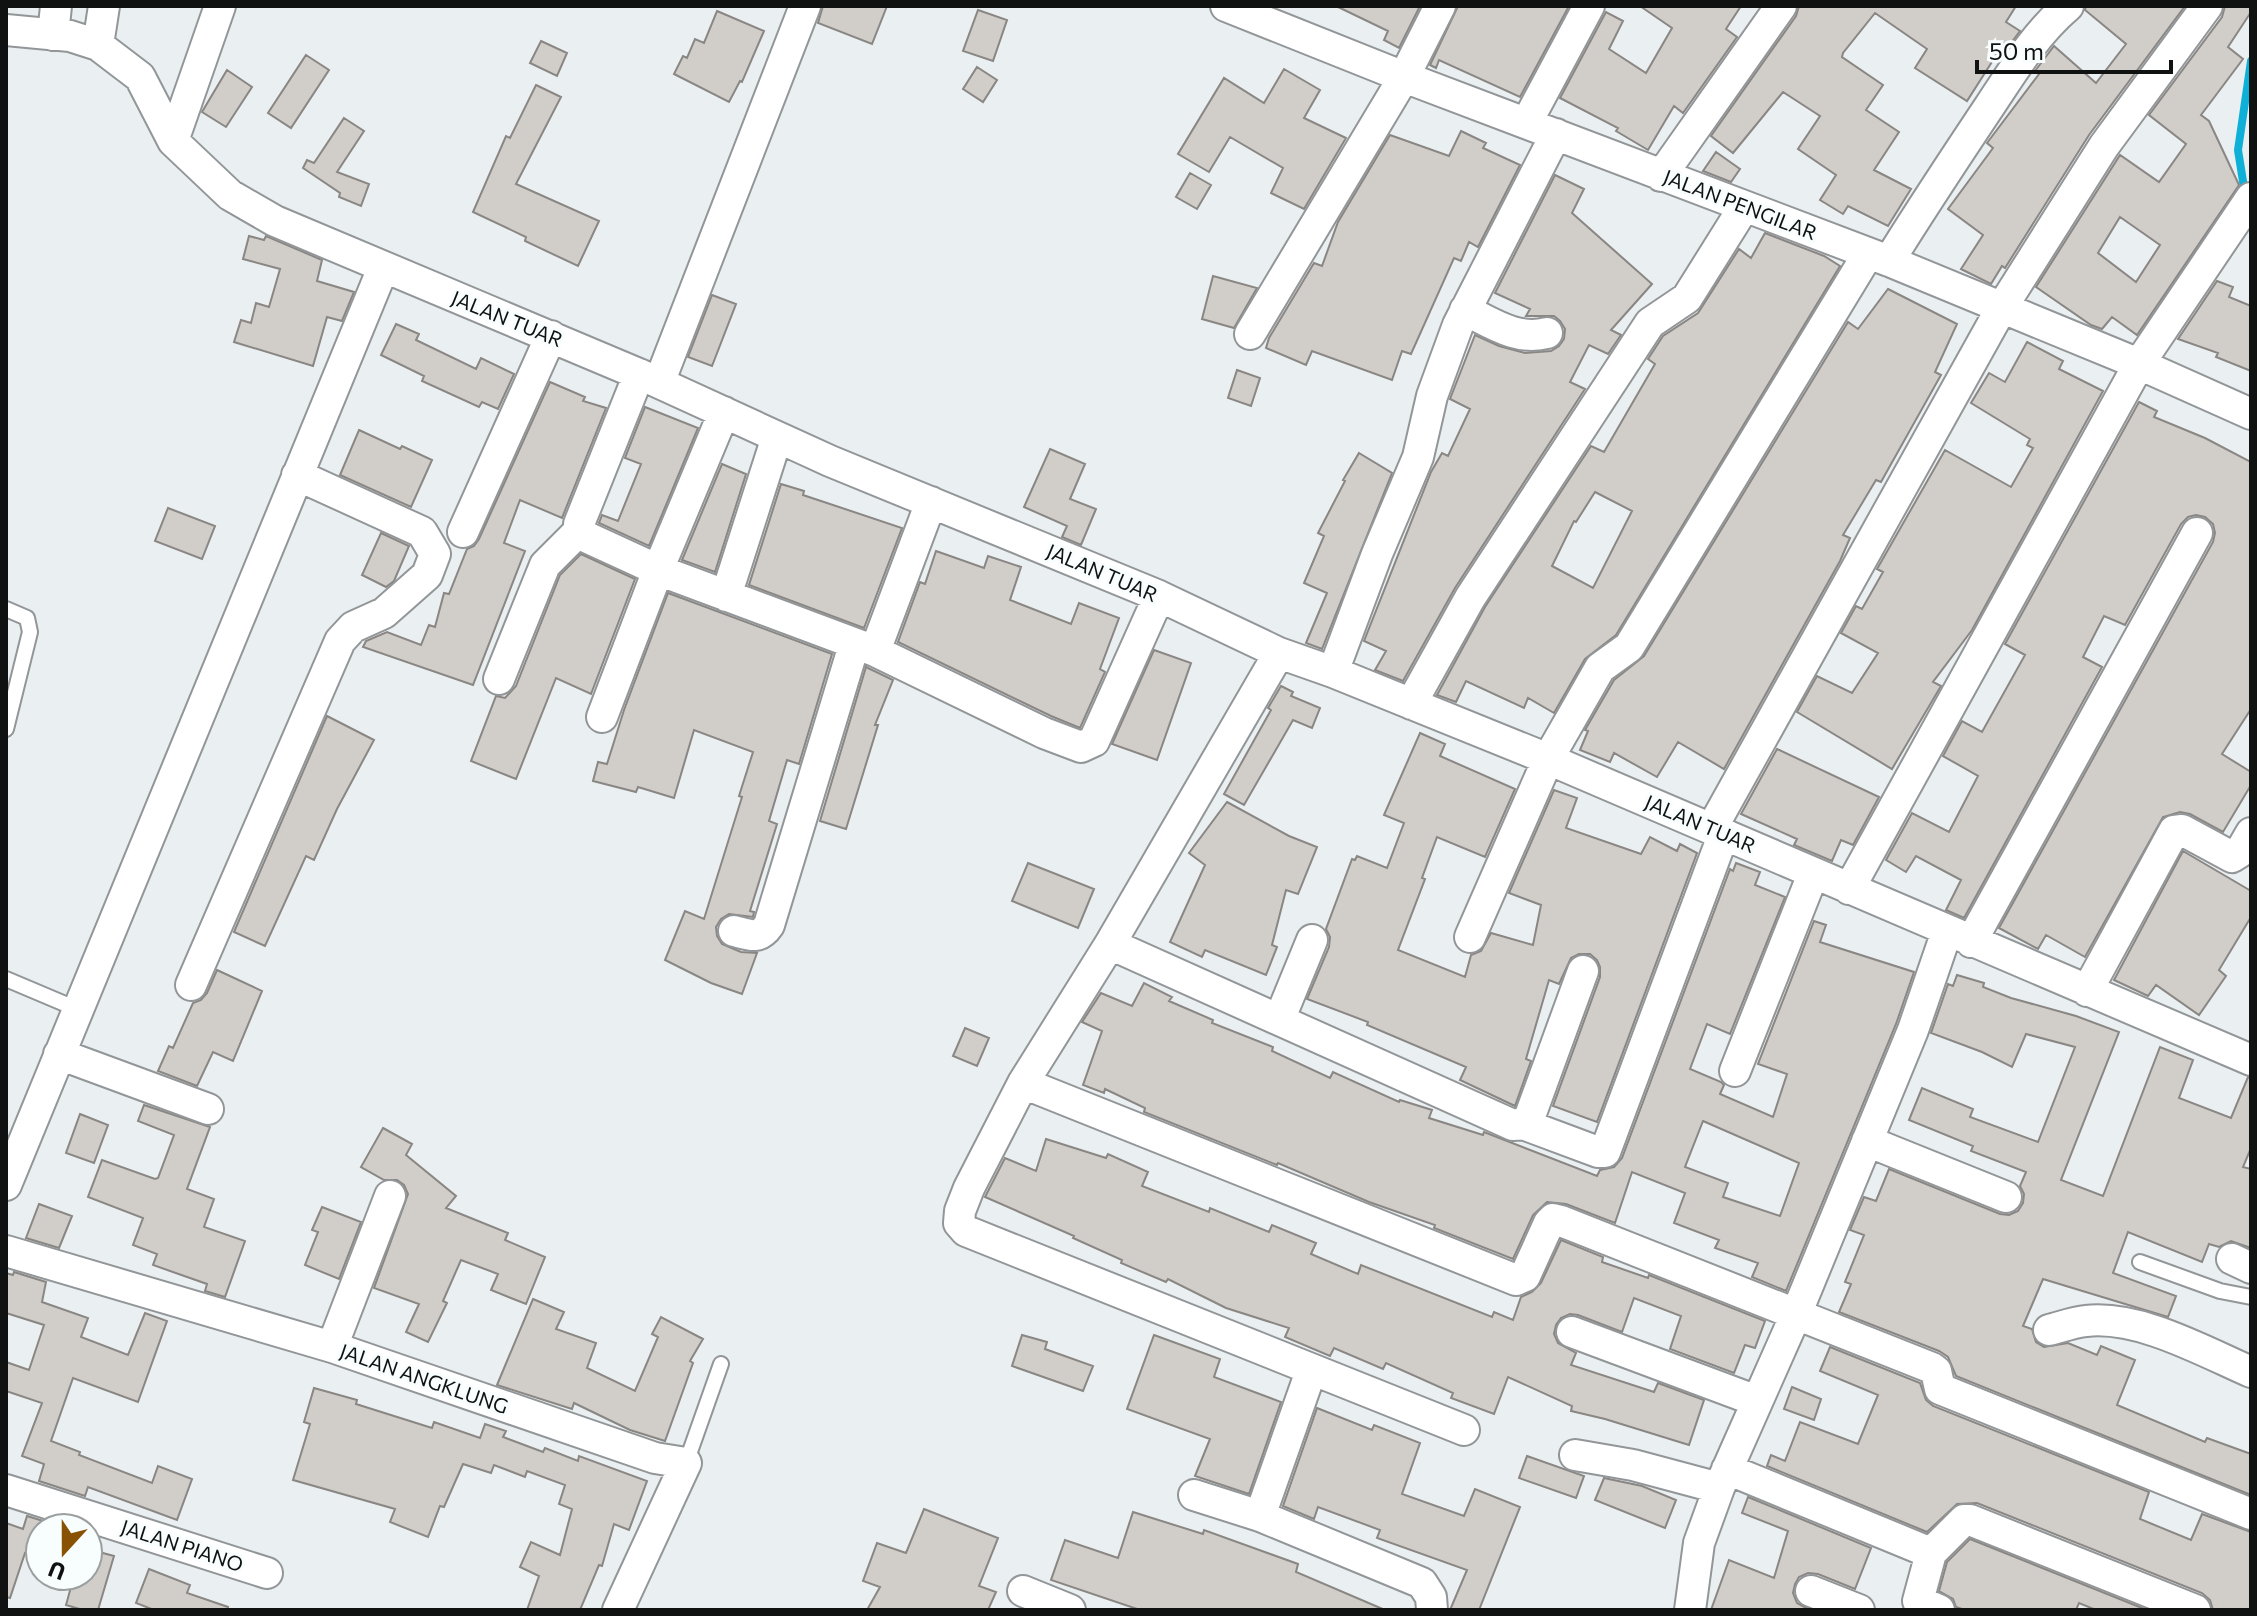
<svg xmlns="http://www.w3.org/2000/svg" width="2257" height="1616" font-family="Commissioner,sans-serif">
  <rect width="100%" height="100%" fill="#eaeff1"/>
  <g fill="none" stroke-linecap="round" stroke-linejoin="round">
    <!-- stream -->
    <path stroke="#0eb0d8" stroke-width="8" d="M2245,194l-7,-44 13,-89"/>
  </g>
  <!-- building -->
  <path fill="#d1ceca" stroke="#898683" stroke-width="2" fill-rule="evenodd" d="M823,6h64l-15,38 -54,-21z
    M1336,6h84l-21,42 -15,-8 4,-9z
    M1458,6h111l-49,91 -81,-37 -3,8 -6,-3z
    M1640,6h101l-15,23 11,8 -54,76 -9,-7 -26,44 -32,-19 2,-3 -58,-30 46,-86 17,9 -14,28 37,24 26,-45z
    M1799,6h217l-10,16 14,9 -12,16 -4,-4 -37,58 -52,-33 12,-19 -52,-36 -32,40 -1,4 41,28 -17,25 33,22 -25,38 37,19 -23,37 -40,-20 -5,8 -23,-14 16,-25 -38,-26 22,-33 -37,-24 -50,61 -22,-17 85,-120z
    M2086,6h99l-96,129 -84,133 -3,-2 -11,18 -30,-15 22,-34 -35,-26 45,-61 -6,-5 52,-69 -4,-3 19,-25 42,37 30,-39 -41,-34z
    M2225,6h26v6l-23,35 15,12 -42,56 8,6 30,64 -102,150 -25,-18 -10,12 -11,-4 -55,-38 84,-132 39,27 27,-38 -37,-29 73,-98zM2120,217l40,28 -24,37 -38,-29z
    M978,10l29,10 -14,41 -30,-10z
    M717,11l47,20 -22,51 -2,-1 -11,21 -55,-28 9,-18 4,2 8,-19 9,4z
    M541,41l26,12 -10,23 -27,-13z
    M306,55l23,15 -38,58 -23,-15z
    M977,67l20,13 -14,22 -20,-13z
    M1284,69l36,21 -16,28 42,20 -42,71 -33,-16 12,-25 -53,-31 -21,35 -31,-18 46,-76 40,25z
    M227,70l25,17 -26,40 -24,-15z
    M536,85l25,12 -45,87 83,37 -21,45 -53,-25 1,-4 -53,-25 33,-76 4,2z
    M344,118l20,13 -27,41 32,12 -8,22 -22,-9 1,-4 -37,-25 4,-8 7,3z
    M1461,131l25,12 -3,5 37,17 -42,82 -9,-5 -8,19 -7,-3 -43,96 -9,-3 -10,29 -80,-29 -6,14 -40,-17 3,-10 45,-75 8,3 16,-44 52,-87 59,21z
    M1716,152l24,17 -9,13 -28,-11z
    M1190,173l21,12 -14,24 -21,-12z
    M1555,175l29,14 -12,24 80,71 -41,46 10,5 -13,19 -19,-9 -19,37 15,7 -130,199 -52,93 -28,-11 11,-19 -22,-10 67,-169 11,-19 6,3 22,-47 -20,-10 25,-64 24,11 26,7 26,-2 8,-5 5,-7 1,-10 -5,-8 -6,-5h-28l4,-7 -35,-16z
    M1765,233l59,23 16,10 -224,369 -31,24 -31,54 -26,-15 -4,10 -58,-27 -10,21 -19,-7 48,-88 106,-161 13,6 51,-88 -7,-5 15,-23 35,-23 41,-64 12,9zM1595,492l37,19 -39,77 -41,-22 22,-45 2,1z
    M249,236l15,4 2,-4 56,24 -5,21 37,11 -12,29 -15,-4 -14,49 -79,-24 7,-22 10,3 5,-20 13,4 11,-38 -37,-10z
    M1213,276l44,12 -23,40 -32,-9z
    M2217,281l16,6 -4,10 22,9v65l-35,-14 2,-4 -40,-14z
    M1888,289l69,35 -22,48 6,3 -60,107 -5,-2 -33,55 7,3 -10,23 -116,208 -46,-27 -21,35 -43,-24 -4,9 -30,-12 8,-19 -3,-1 29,-50 30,-24 204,-334 10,7z
    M712,295l24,9 -24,62 -24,-9z
    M396,324l23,10 -3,6 60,29 5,-11 33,16 -16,35 -16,-7 -3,5 -57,-26 2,-5 -43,-21z
    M2027,342l36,19 -4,8 44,22 -131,239 -39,52 8,4 -49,83 -95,-57 20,-36 35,17 26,-40 -37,-20 15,-27 6,3 21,-37 -6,-3 68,-119 66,37 22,-39 -6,-3 3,-6 -59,-36 18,-30 16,9z
    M1237,370l23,8 -9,28 -23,-8z
    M550,382l35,15 -2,4 23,7 -44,110 -42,-18 -16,43 21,8 -52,134 -110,-38 3,-6 21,-9 34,13 8,-20 6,2 9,-34 5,1 18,-45 7,-3 5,-7z
    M2139,402l18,9 -3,6 51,21 46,24v247l-29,45 29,18v13l-28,47 -33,-18 -10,-2 -17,5 -78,140 -39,-22 -8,14 -39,-21 214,-386 2,-9 -2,-9 -8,-7 -9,-2 -8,2 -7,7 -56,101 -21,-9 -21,41 19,10 -138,251 -18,-8 15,-30 -45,-24 -10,16 -20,-12 26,-47 37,19 29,-56 -35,-20 19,-35 20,11 43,-77 -20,-11z
    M645,407l53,21 -49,118 -50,-23 3,-8 16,6 23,-57 -16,-6z
    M359,430l41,19 2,-3 30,14 -21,47 -71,-32z
    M1050,449l35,15 -15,35 26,10 -15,36 -19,-8 5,-11 -43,-19z
    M1359,453l33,20 -70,176 -16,-6 21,-50 -23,-10 20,-47 -6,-3 27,-52 -2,-1z
    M722,464l24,10 -31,98 -33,-12z
    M781,484l23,7 -1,4 99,33 -38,100 -115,-43z
    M168,508l47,18 -13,33 -47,-18z
    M381,533l28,13 -15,35 -8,6 -24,-12z
    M936,551l48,17 4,-12 33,11 -11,33 61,24 8,-21 40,15 -19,51 5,3 -25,56 -29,-12 -153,-74 22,-60 5,2z
    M581,554l54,25 -44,115 -35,-16 -40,101 -45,-18 25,-65 9,2 11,-12 44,-111z
    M668,593l164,61 -33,110 -12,-4 -18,61 8,3 -27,87 4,1 -1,5 -24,-3 -8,5 -5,8 1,9 5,8 19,8 16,1 -15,41 -31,-11 -46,-23 20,-49 19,8 38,-122 -3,-1 14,-44 -59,-22 -20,68 -36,-11 -2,5 -43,-11 5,-19 9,2 17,-54z
    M1154,650l37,13 -34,97 -45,-16z
    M866,667l27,13 -18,45h3l-32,104 -26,-8z
    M1281,686l12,6 -2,4 29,12 -8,20 -19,-8 -49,85 -20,-11 47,-84 -3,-2z
    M327,716l47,24 -37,69 -23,51 -8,-4 -41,90 -31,-14z
    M1420,733l25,11 -5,12 75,33 -30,68 -48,-20 -15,41 3,1 -27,71 67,27 6,-22 10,-4 10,-18 42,12 8,-40 -32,-12 45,-103 23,8 -11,30 75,26 9,-17 27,14 3,-7 17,9 -100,269 -44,-16 47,-129v-10l-3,-7 -7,-6h-11l-8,4 -12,26 -10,-4 -23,79 5,2 -16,45 -55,-26 6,-13 -99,-42 1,-3 -61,-23 22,-52 1,-10 -4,-8 26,-70 3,1 2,-4 30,12 17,-45 -20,-8z
    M1777,749l102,48 -26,48 -12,-5 -9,21 -38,-16 3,-6 -56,-25z
    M1227,802l62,34 28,11 -19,47 -12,-4 -14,55 5,2 -11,28 -61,-25 -3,7 -32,-15 35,-77 -16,-12z
    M2183,851l68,40v26l-32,53 7,6 -27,39 -43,-30 -8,11 -34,-16z
    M1028,863l66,26 -16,39 -66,-27z
    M1736,863l24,9 -5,13 30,12 -55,137 -23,-10 -17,45 31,13 3,3 -4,9 53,23 14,-43 -29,-10 56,-143 12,4 -6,17 94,30 -18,52 -110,267 -34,-14 6,-14 -43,-15 4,-8 -45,-17 11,-30 -53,-21 -17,51 -49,-19 -19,-2 -14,13 -20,44 -79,-31 1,-3 -66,-23 -91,-39 -1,2 -133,-53 1,-4 -40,-19 -1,4 -21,-8 19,-54 -20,-9 19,-29 31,13 12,-23 28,14 -3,4 44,19 -1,3 61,24 -1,4 58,27 3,-6 66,30 1,-2 32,10 -3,8 54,17 1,-3 113,44 3,-6 14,-3 8,-9 108,-289 3,2zM1703,1121l96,42 -19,53 -57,-19 5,-14 -43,-16z
    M217,970l45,21 -29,70 -20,-9 -16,34 -39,-15 11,-25 4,2 20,-45 8,-3 6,-7z
    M1957,975l27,8 -1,4 28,11 65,18 43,16 -58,148 42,16 57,-149 33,13 -14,38 52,20 17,-41 3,1v70l-8,19 8,2v79l-20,-7 -12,6 -10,-3 -7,18 -74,-30 -15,41 63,23 -8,21 -125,-38 -20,47 9,3 4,13 8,5 24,-4 29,12 4,-9 34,14 -18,45 88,37 2,-4 44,16v41l-295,-119 -8,-19 -9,-6 -100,-39 12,-28 -6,-2 19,-47 -14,-5 14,-33 12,4 13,-32 111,45 9,1 9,-4 5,-8 1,-9 -4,-8 6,-14 -55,-21 2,-5 -64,-26 13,-32 51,21 -3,8 68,25 37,-95 -49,-13 -14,33 -30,-15 -51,-19 17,-49 5,2z
    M965,1028l24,10 -12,28 -24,-10z
    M144,1105l66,22 -23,62 27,10 -10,28 41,14 -20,56 -20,-6 2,-7 -54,-19 4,-11 -24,-9 10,-27 -55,-21 14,-37 53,19 3,-1 16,-43 -36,-14z
    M80,1114l28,11 -14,38 -28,-10z
    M383,1128l29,16 -6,11 50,41 -10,12 62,25 -3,7 40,17 -19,47 -35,-14 7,-16 -37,-14 -18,41 4,2 -19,39 -22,-10 13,-28 -45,-16 34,-94 -4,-9 -7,-5h-13l-23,-13z
    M1046,1139l60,19 2,-4 40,18 -6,14 67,26 1,-4 59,24 3,-7 44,18 -5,11 47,20 3,-9 131,52 2,-5 19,8 8,-23 11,-5 9,-9 20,-43 42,17 -1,5 46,16 1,-3 116,46 -10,27 -10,-3 -11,28 -64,-24 11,-33 -47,-18 -12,34 -44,-17 -8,-1 -9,4 -5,7 -2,9 4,9 18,10 -5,12 83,27 4,-9 46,17 -15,45 -84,-26 -34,-8 1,-5 -64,-29 -14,37 -43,-16 2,-5 -67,-30 -3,6 -49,-21 -4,8 -45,-19 4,-9 -63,-20 -58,-29 -2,3 -45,-19 1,-3 -49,-22 1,-2 -89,-39 20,-39 31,13z
    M39,1204l33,12 -13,32 -33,-10z
    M322,1207l39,15 -22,57 -34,-14 13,-33 -6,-2z
    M14,1272l32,10 -4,20 46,16 -7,19 47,18 17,-42 22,8 -29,81 -65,-24 -22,63 29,11 -1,3 73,28 6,-17 34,13 -15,41 -89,-33 -3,9 -46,-15 5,-17 -22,-8 20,-53 -36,-12v-29l23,8 15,-45 -38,-12v-40l7,2z
    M533,1299l31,13 -8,17 40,14 -9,25 48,23 23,-54 -6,-3 9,-17 42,22 -13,22 3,2 -28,78 -35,-11 -56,-27 -2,6 -75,-24z
    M1022,1335l25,7 -2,7 48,17 -10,25 -71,-25z
    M1154,1335l66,24 -6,18 67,25 -32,92 -54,-18 15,-37 -83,-30z
    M1830,1347l90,36 6,17 7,6 216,86 -9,27 51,21 11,-26 49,18v78h-38l-3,-10 -8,-7 -225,-90 -20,1 -30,28 -160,-66 4,-11 14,6 15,-39 58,22 20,-49 -58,-24z
    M1792,1387l29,12 -7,21 -30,-11z
    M314,1388l43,12 -1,4 76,24 2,-6 46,16 5,-14 21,7 -3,6 40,15 2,-4 33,13 1,-5 68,25 -18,49 -15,-6 -12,42 -3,-1 -19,45h-53l12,-34 -19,-9 11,-25 29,13 12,-46 -13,-5 6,-19 -38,-14 -2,6 -31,-12 -3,8 -28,-9 -19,43 -4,-1 -12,31 -38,-15 5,-13 -102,-29 17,-56 -6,-2z
    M1317,1408l55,22 2,-5 46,18 -18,51 62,22 11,-27 45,18 -41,103h-29l17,-40 -90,-32 3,-8 -62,-23 -4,12 -31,-13z
    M1527,1456l57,20 -8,22 -57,-20z
    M1604,1478l38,8 34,14 -11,28 -70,-28z
    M1748,1497l123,51 -16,41 -37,-15 -10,-1 -9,4 -4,7 -2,9 4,10 13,7h-99l18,-50 45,18 14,-47 -46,-18z
    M924,1509l74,29 -19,48 17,6 -8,18h-121l13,-23 -17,-6 14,-38 29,10z
    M1133,1512l70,22 1,-4 94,34 -2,8 89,38h-245l-89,-30 14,-40 53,18z
    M27,1516l39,12h-26v30l-15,-5 -15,45 -4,-1v-74l17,6z
    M1970,1539l177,71h-51l-17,-7 -3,7h-111l-9,-3 -3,-8 -14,-8 8,-29z
    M88,1549l26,7 -16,54h-15l-17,-5 8,-29h14z
    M149,1569l41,16 -3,8 41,14 -1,3h-73l-18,-7z"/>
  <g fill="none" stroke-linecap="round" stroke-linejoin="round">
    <!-- service casing -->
    <g stroke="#929698" stroke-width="18">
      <path id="service" d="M6,609l21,9 3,14 -24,97
        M6,979l71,30
        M2140,1262l80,29 31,6
        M686,1463l35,-99"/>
    </g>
    <!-- minor casing -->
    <g stroke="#929698" stroke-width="34">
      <path id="minor" d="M1226,6l178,71 485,184 250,103 112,50
        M6,30l64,6 28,9 42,32 33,64 57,54 45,26 378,159 177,81 329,135 120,57 54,19 215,87 703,301
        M53,35l3,-29
        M98,45l6,-39
        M1527,122l62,-116
        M173,141l47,-135
        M1661,176l120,-170
        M1889,261c32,-52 66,-103 100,-154 24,-36 46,-73 79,-101
        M1465,310c27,13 52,31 82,23
        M1250,334l154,-257 36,-71
        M659,383l146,-377
        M579,531l5,5 74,34 217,81 169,82 37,14 13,-6 65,-145
        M463,532l88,-196
        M726,596l51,-159
        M875,651l56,-149
        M1279,653l-169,291 -87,139 -54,105 -9,23 -1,12 7,8 498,199
        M1333,672l44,-118 41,-97 14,-61 26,-71 98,-191
        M499,679l46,-114 34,-34v-7l60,-150
        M1411,704l59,-106 180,-275 37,-25 57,-91
        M602,717l56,-147 66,-158
        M1712,828l289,-519 103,-163 103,-140
        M1849,889l290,-525 112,-166
        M734,931c16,4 25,9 35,-6l85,-280
        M1470,937l78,-178 52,-91 29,-21 239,-393
        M1971,942l226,-409
        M1110,944l403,181 10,-1 75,28h7l119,-319
        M191,985l149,-344 13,-14 31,-14 43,-38 8,-21 -13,-22 -125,-57
        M2087,991l87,-160 8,-1 50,27 8,-5 11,-19
        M1280,1018l32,-78
        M59,1054l149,55
        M1735,1071l78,-197
        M1023,1083l493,197 9,-4 24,-53 4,-4 8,2 371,147 4,3 4,18 311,125
        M1523,1124l7,-8 53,-145
        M1867,1141l139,56
        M6,1185l377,-917
        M6,1251l326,96 323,111 31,5 -68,147
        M2232,1259l19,9
        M2049,1330c12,-3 25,-8 37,-9 53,-6 117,30 165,51
        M1572,1332l185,69
        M332,1347l58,-151
        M1575,1455l58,10 86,23
        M1727,1469l204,84 33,-33h6l225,90
        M6,1490l261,83
        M1194,1495l66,21 162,67 9,14 1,13
        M1260,1516l51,-145
        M1931,1553l-13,48 21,9
        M1023,1591l47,19
        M1811,1591l48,19
        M1690,1610l9,-67 20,-55 78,-176 116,-282 34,-99"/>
    </g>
    <!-- service -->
    <use href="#service" stroke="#fff" stroke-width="14"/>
    <!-- minor -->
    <use href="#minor" stroke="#fff" stroke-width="30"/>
  </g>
  <g text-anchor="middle" stroke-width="6" stroke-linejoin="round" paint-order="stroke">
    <!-- street labels -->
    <g font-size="20" fill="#101212" stroke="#f8fdfe">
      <text transform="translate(1740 205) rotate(21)" y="7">JALAN PENGILAR</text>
      <text transform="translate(507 319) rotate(22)" y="7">JALAN TUAR</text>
      <text transform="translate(1102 573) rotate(23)" y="7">JALAN TUAR</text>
      <text transform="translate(1700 824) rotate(23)" y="7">JALAN TUAR</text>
      <text transform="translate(424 1379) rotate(19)" y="7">JALAN ANGKLUNG</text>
      <text transform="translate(182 1546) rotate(18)" y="7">JALAN PIANO</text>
    </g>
  </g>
  <!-- border -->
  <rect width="2257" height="1616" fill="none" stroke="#101212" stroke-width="16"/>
  <!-- north arrow -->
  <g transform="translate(64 1552) rotate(201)"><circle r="38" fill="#f8fdfe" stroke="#9b9fa0" stroke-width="2"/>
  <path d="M0-6L14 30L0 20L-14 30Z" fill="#895103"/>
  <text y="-12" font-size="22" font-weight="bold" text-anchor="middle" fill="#101212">U</text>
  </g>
  <!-- scale -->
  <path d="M1977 60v12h194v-12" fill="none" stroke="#101212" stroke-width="4"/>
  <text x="1989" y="60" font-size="24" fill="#101212" stroke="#f8fdfe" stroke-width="6" paint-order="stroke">50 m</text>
</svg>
